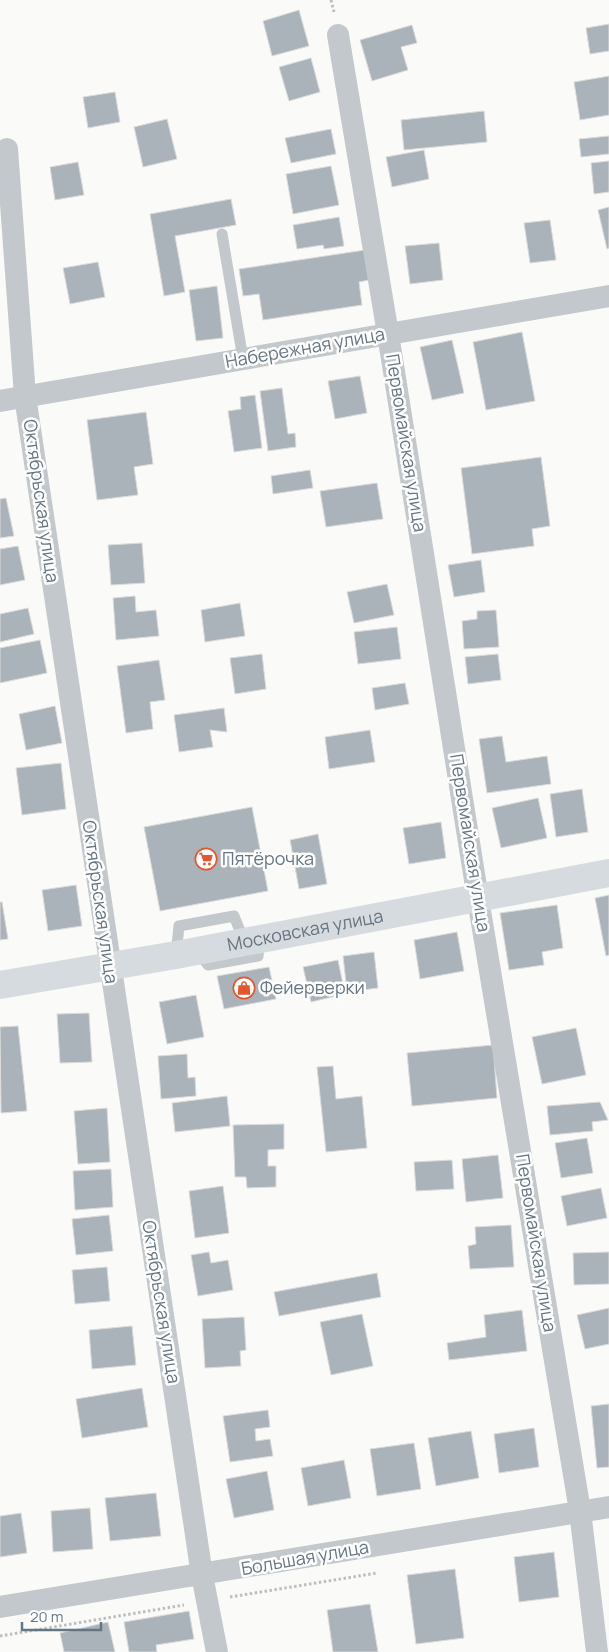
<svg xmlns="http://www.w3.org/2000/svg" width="609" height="1652" font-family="Manrope,sans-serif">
  <rect width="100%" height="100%" fill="#fafaf8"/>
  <!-- building -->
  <path fill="#aab3b9" stroke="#dcdcda" d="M299,10l10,36 -37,10 -9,-35z
    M609,24v27l-19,3 -4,-26z
    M412,25l5,18 -16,4 7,23 -36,11 -12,-41z
    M311,58l9,34 -31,9 -10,-34z
    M609,76v39l-29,5 -6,-38z
    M115,92l5,30 -32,6 -5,-31z
    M484,111l3,31 -83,8 -3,-30z
    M167,119l10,40 -34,8 -9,-40z
    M331,129l5,25 -45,9 -6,-25z
    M609,136v18l-28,3 -2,-18z
    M424,150l5,29 -37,8 -6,-30z
    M609,161v31l-15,2 -3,-31z
    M78,162l6,33 -29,5 -5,-33z
    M331,166l8,39 -46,9 -7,-40z
    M231,199l5,26 -61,11 10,56 -21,4 -14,-82z
    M609,207v41l-2,1 -9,-39z
    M339,217l5,29 -20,3 -1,-4 -26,4 -4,-24z
    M550,220l6,40 -26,3 -6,-40z
    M439,243l4,37 -33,4 -5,-38z
    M365,250l4,30 -10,2 3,23 -99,15 -4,-26 -16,2 -4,-27z
    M98,262l7,35 -35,7 -7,-36z
    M217,286l6,52 -27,3 -7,-51z
    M522,332l13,69 -49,9 -13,-68z
    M452,340l12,53 -32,7 -12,-53z
    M360,376l7,37 -32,6 -7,-38z
    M282,388l6,46 7,-1 1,14 -28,4 -8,-60z
    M255,395l7,53 -28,4 -6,-41 13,-2 -1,-12z
    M146,412l7,52 -19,3 4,28 -41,5 -10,-80z
    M541,457l9,69 -18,3 2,17 -62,8 -11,-86z
    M310,470l3,18 -40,6 -2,-18z
    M377,483l6,36 -57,8 -6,-36z
    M6,498l8,38 -14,2v-39z
    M142,543l3,40 -34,2 -3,-40z
    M18,546l7,34 -25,5v-36z
    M481,560l4,32 -31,5 -6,-32z
    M387,584l7,31 -40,8 -7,-31z
    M135,596l1,16 20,-2 3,26 -43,4 -3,-42z
    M240,603l5,33 -40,6 -4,-32z
    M28,608l6,26 -34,8v-28z
    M496,610l3,37 -35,2 -2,-28 15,-2v-8z
    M397,627l4,32 -43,5 -4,-32z
    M40,640l7,33 -47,10v-35z
    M262,654l4,35 -31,5 -5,-36z
    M498,654l3,26 -33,4 -3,-27z
    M159,660l6,40 -15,2 3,27 -27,4 -9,-67z
    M405,683l4,21 -34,6 -3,-22z
    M55,706l7,37 -36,7 -7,-36z
    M224,708l3,24 -17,-2 3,17 -34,5 -5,-37z
    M370,730l5,32 -46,7 -4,-32z
    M502,736l4,26 41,-6 4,28 -64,9 -8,-54z
    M61,763l5,46 -44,6 -6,-47z
    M582,789l6,43 -32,5 -6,-43z
    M538,798l9,40 -46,10 -9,-40z
    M252,807l16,84 -108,20 -16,-84z
    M441,822l5,36 -37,6 -6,-36z
    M318,834l9,50 -28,5 -9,-49z
    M76,885l6,41 -34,5 -6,-41z
    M609,895v60l-3,1 -11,-58z
    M0,902h2l6,37 -8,1z
    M557,905l6,43 -21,4 2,13 -35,5 -9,-57z
    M457,932l7,39 -44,8 -6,-39z
    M374,952l4,36 -31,4 -4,-36z
    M338,960l7,34 -34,8 -8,-35z
    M269,967l7,32 -52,10 -7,-33z
    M196,995l8,42 -37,7 -8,-42z
    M89,1013l3,49 -32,1 -3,-49z
    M18,1026l9,85 -26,2 -1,-86z
    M576,1028l10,47 -44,9 -10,-47z
    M493,1045l4,53 -85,8 -5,-53z
    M187,1054l1,24 7,-1 1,19 -35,3 -3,-43z
    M333,1066l3,33 26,-3 5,52 -41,4 -9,-85z
    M227,1096l3,30 -55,6 -3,-29z
    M600,1102l8,18 -16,2 1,9 -43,4 -3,-29z
    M107,1108l3,54 -32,2 -4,-53z
    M284,1124v25l-16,1v16h8v21l-29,1 -1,-11h-11l-2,-52z
    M587,1138l6,35 -32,5 -6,-35z
    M498,1155l5,43 -37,4 -4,-43z
    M452,1160l2,29 -38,2 -2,-29z
    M111,1169l2,38 -38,3 -2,-39z
    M223,1186l6,47 -34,5 -6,-47z
    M601,1188l6,30 -40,8 -6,-30z
    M109,1215l4,36 -37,4 -4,-36z
    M511,1225l3,42 -44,2 -2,-23 8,-2 -1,-17z
    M209,1252l2,11 17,-3 5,30 -35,6 -7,-41z
    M609,1252v32l-35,1 -1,-32z
    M107,1267l3,34 -35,3 -3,-34z
    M377,1273l4,24 -102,19 -5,-24z
    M609,1308v36l-24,5 -8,-34z
    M522,1310l5,41 -78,9 -2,-17 39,-6 -2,-22z
    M362,1314l11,52 -42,9 -11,-53z
    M244,1317l2,33 -6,1 1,15 -36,2 -3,-49z
    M132,1326l4,39 -44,4 -3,-39z
    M142,1388l6,39 -66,11 -6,-39z
    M609,1404v63l-12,1 -6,-62z
    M268,1410l2,17 -15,2 1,12 14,-2 3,17 -43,6 -7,-46z
    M534,1428l5,39 -40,6 -5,-39z
    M471,1431l8,47 -43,8 -8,-48z
    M414,1443l7,46 -44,7 -7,-47z
    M344,1460l7,38 -43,8 -7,-38z
    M267,1471l7,39 -40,8 -8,-39z
    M156,1493l5,43 -51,5 -5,-43z
    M90,1508l3,41 -40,3 -2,-41z
    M21,1513l6,40 -27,4v-41z
    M554,1552l5,45 -40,5 -5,-45z
    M455,1569l9,69 -48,6 -9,-69z
    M370,1604l8,48h-45l-6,-42z
    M189,1611l5,28 -38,6 1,7h-28l-5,-30z
    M108,1622l7,30h-51l-4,-19z"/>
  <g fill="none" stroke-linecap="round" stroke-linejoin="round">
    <!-- path -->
    <path stroke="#bbbfc2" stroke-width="3" stroke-dasharray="2.5 2.5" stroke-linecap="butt" d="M331,0l3,12
      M230,1597l147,-24
      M0,1636l184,-31"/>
    <!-- lane -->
    <path stroke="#c3c8cc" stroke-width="11" d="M222,234l21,125
      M198,952l10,13 50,-9 2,-16
      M176,955l3,-29 55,-10 10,25"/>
    <!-- street -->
    <path stroke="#c3c8cc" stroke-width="22" d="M338,35l50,299 90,565 102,612 17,141
      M7,149l18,247 177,1179 15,77
      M0,401l609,-105
      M0,1607l609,-100"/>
    <!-- secondary -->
    <path stroke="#d6dbdf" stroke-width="28" id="s1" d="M0,985l176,-30 433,-82"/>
  </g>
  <!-- icons -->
  <defs>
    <g id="supermarket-ring" transform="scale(1.125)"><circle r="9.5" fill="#fff" stroke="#e4572e" stroke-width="1.5"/><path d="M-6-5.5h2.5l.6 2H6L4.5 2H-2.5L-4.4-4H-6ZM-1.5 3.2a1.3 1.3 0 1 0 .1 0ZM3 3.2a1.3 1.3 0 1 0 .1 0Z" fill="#e4572e"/></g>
    <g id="shop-ring" transform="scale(1.125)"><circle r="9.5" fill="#fff" stroke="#e4572e" stroke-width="1.5"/><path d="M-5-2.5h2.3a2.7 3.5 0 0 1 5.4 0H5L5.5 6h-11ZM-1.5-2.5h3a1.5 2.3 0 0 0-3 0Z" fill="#e4572e"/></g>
  </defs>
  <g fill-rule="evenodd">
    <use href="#supermarket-ring" x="206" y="859"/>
    <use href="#shop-ring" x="244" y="988"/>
  </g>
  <g text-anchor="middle" stroke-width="5" stroke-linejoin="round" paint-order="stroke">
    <!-- street labels -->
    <g font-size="18" fill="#657683" stroke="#fff">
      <text transform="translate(305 348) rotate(-10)" y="6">Набережная улица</text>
      <text transform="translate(406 443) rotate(81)" y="6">Первомайская улица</text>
      <text transform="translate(41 501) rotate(82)" y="6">Октябрьская улица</text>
      <text transform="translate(470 843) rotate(81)" y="6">Первомайская улица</text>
      <text transform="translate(100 902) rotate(82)" y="6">Октябрьская улица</text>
      <text dy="6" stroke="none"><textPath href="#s1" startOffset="310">Московская улица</textPath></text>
      <text transform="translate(536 1243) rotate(81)" y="6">Первомайская улица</text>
      <text transform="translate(161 1302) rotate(81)" y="6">Октябрьская улица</text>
      <text transform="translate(305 1558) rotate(-10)" y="6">Большая улица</text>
    </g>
    <!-- poi labels -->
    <g font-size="18" fill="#657683" stroke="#fff" text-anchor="start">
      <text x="222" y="865">Пятёрочка</text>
      <text x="260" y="994">Фейерверки</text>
    </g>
  </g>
  <!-- scale -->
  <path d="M22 1622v8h79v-8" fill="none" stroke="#657683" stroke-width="2.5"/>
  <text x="30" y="1622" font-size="15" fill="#657683" stroke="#ffffff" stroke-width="4" paint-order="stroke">20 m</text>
</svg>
